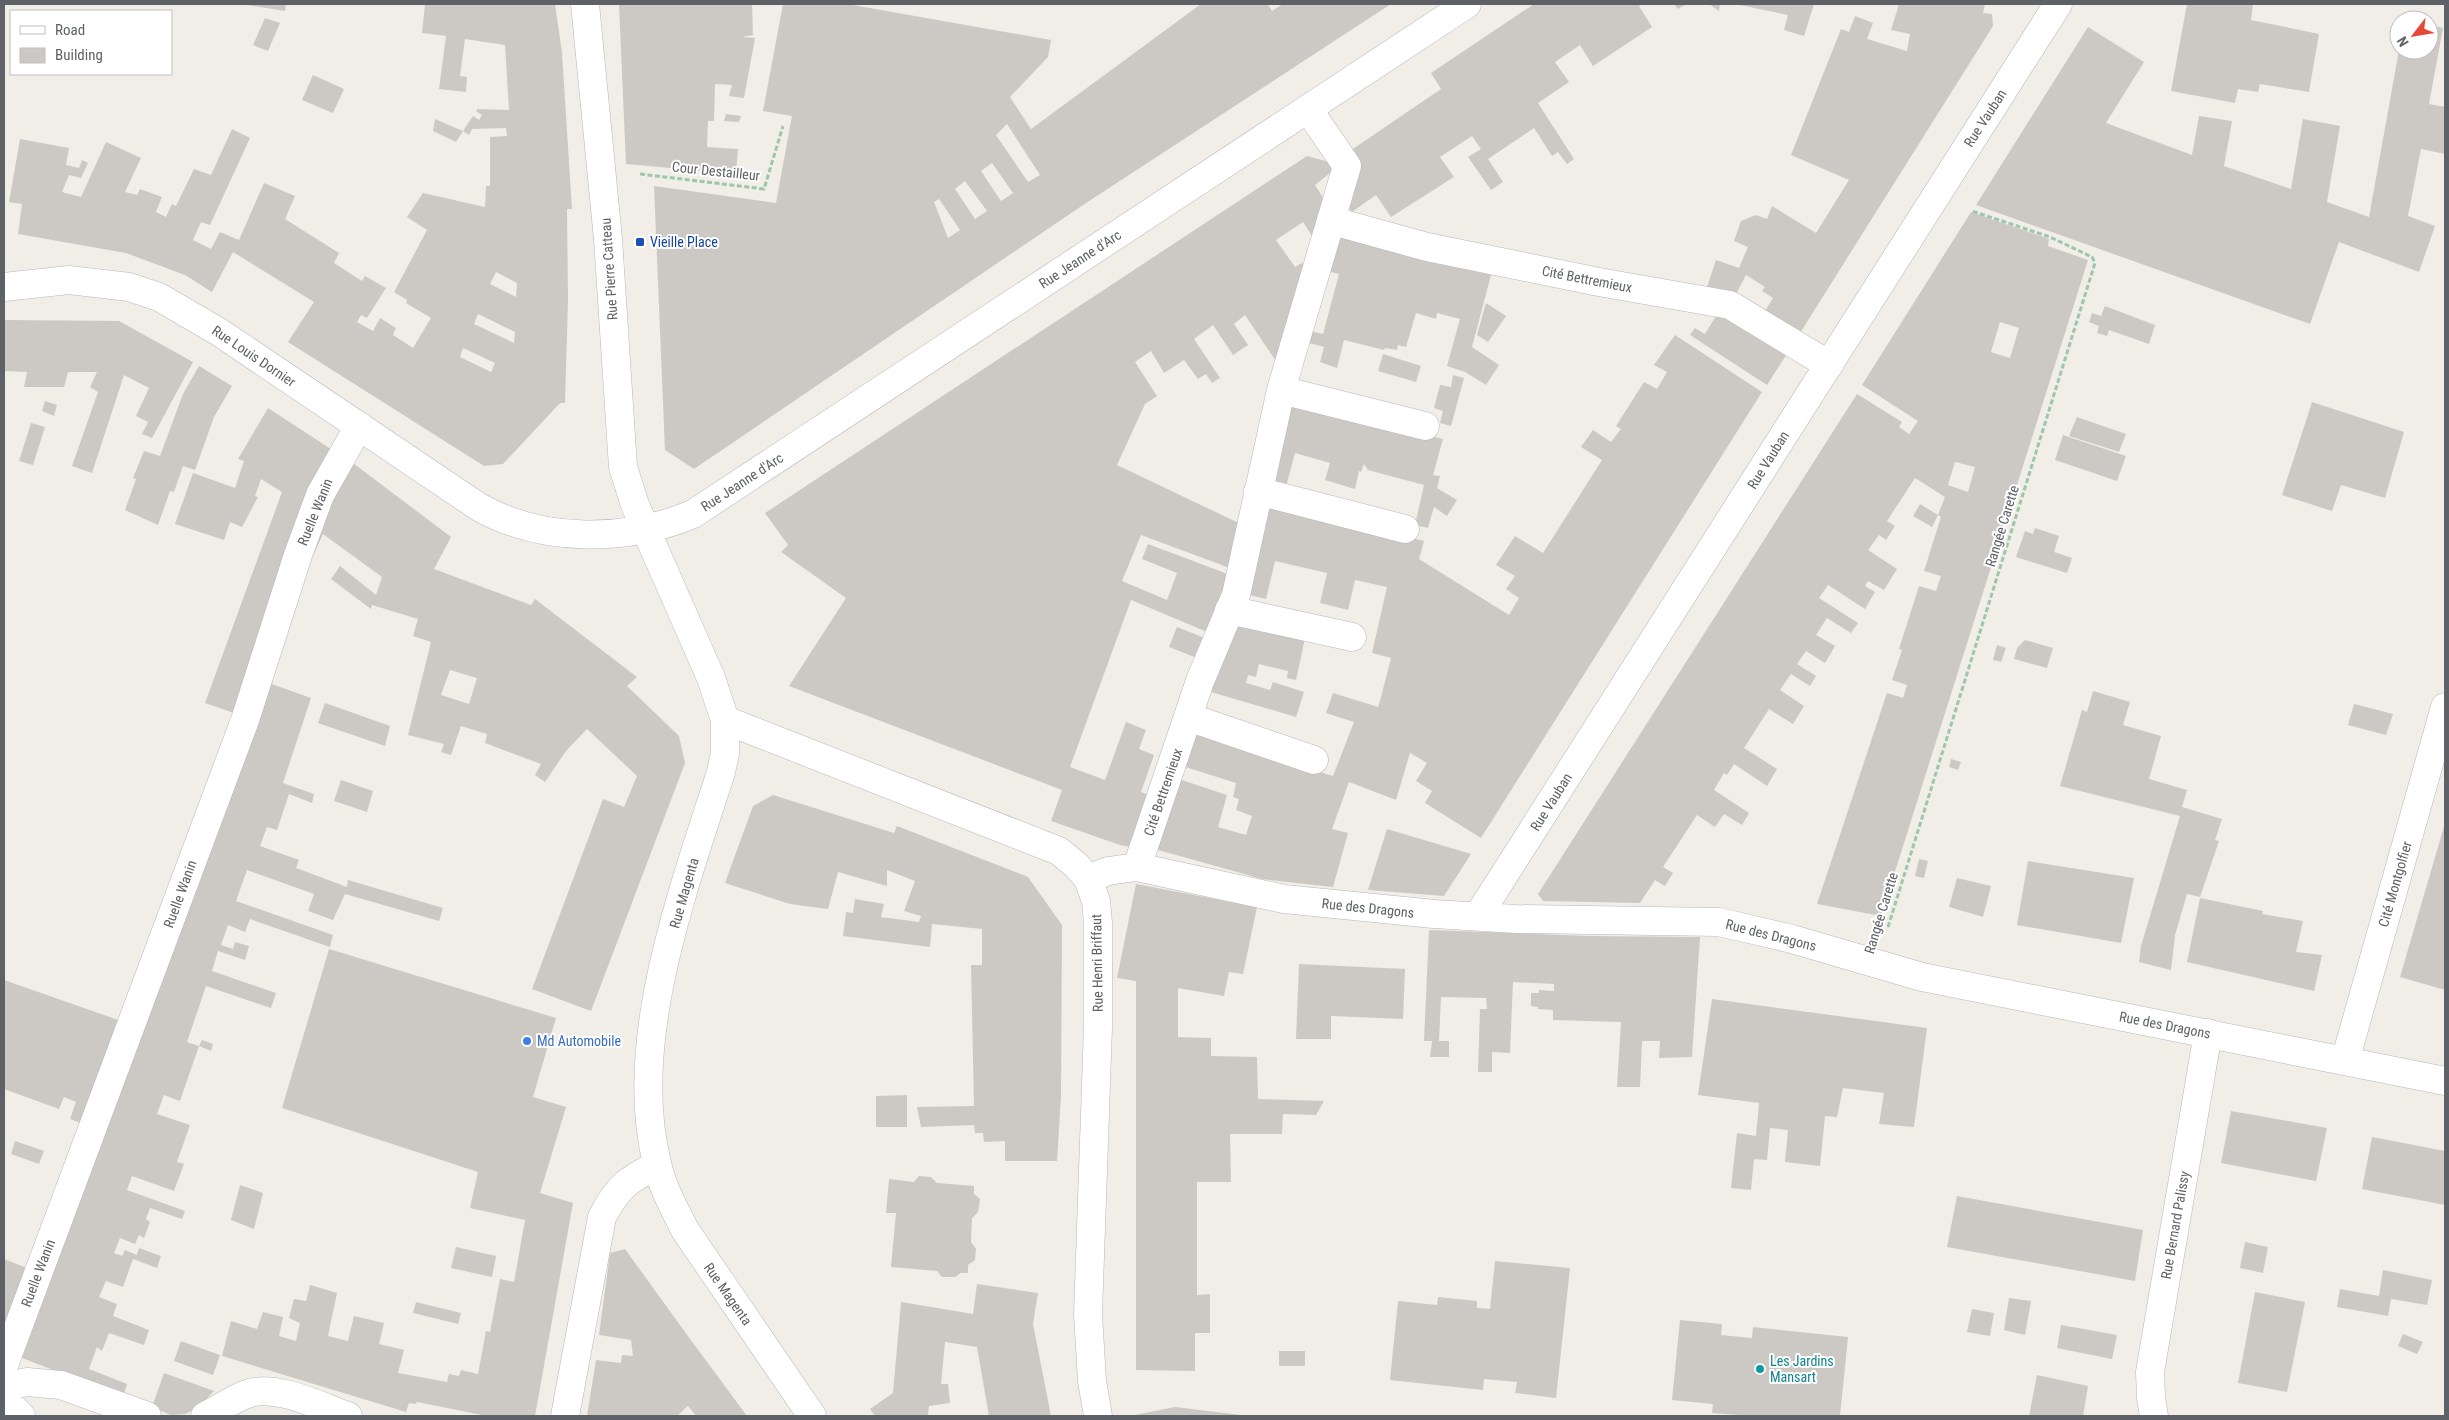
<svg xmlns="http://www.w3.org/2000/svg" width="2449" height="1420" font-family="'Roboto Condensed',sans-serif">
  <rect width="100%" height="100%" fill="#f0eee7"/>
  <!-- building -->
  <path fill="#ccc9c4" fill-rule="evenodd" d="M241,4h45l-1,7z
    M425,4h130l7,49 10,156h-5l1,91 -3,103h-5l-57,61 -19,2 -196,-124 26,-40 -81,-50 -21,40 -27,-17 -59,-22 -108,-19 4,-30 -13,-2 11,-63 49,9 -3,17 13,3 3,-8 6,3 -7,15 -12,-3 -7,17 19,5 25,-55 35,16 -16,34 12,3 3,-6 22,8 -6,15 10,5 6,-13 4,2 18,-37 17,6 21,-46 18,9 -40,87 -9,-3 -8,18 18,9 9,-17 19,8 25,-57 31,13 -10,23 54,34 -5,10 28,18 3,-5 21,12 -19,30 -6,-3 -4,7 16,9 7,-13 16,10 -3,7 20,13 18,-30 -25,-15 1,-3 -13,-8 33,-62 -20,-13 16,-24 62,14 1,-21h4v-49l17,-1 -1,-8 -34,1 -3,6 -6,-4 10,-15 6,4 3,-5 -6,-4 2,-2 31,1 -4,-65 -40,-6 -5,37 7,1 -1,15 -27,-3 7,-53 -24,-3zM496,272l21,11 -1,14 -26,-13zM478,314l37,18 -1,11 -40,-19zM463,348l32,15 -4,9 -31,-15z
    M619,4h133l1,31 -11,2 13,1 -11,60 -15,-2 3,-11 -17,-1 -1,37h-6l-1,26 31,2 -2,25 -110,-10z
    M783,4h64l204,36 -3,17 -38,40 21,32 170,-125h67l4,7 11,-7h108l-305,199 -392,266 -29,-19 -11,-264 122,17 16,-87 -29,-5zM1007,124l33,51 -12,7 -32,-47zM992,163l21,30 -12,8 -20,-30zM965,181l22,30 -12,8 -20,-30zM939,199l21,31 -12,8 -14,-36z
    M1534,4h109l-4,2 13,21 -59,39 -13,-21 -25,17 14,20 -31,21 36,56 -7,5 -9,-12 -6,4 -18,-28 -46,31 15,23 -12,8 -23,-33 13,-8 -9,-13 -32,21 14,20 -63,40 -15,-22 -24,17 -9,-12 4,-47 94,-64 -10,-16z
    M1674,4h12l-8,5z
    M1709,4h11l-1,7z
    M1735,4h79l-10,32 -20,-6 4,-15z
    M1899,4h86l-2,9 9,1 1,12 -198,315 -35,-22 13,-21 -11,-7 3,-4 -19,-12 -14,27 -28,-6 12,-36 23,8 9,-21 -14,-6 7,-20 15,-6 11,4 5,-13 44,27 33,-53 -58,-25 50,-126 8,3 6,-16 18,7 -6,16 40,12 3,-17 -19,-4z
    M2187,4h66l-2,16 68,14 -10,58 -49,-8 -2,8 -20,-3 -3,14 -64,-12z
    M265,18l15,5 -12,28 -15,-6z
    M2429,25l14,3 -14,76 16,3v47l-24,-5 -13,67 27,10 -16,46 -80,-30 -29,82 -334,-119 112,-178 56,35 -38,61 86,32 7,-39 33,5 -8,45 67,23 12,-70 37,7 -13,76 42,15 30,-167h30z
    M313,75l31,14 -11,24 -31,-13z
    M726,114l15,2 -2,6 -15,-1z
    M435,119l28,12 -7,11 -23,-11z
    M1307,156l33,9 -25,20 14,22 -11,38 -15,-23 -27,18 19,27 7,-4 8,11 -28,96 -37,-55 -11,9 14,21 -15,10 -20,-30 -19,14 26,39 -8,5 -6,-9 -8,5 -14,-19 -20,13 -13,-22 -16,11 22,34 -12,8 -28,61 128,61 -10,44 -94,-35 -19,46 45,19 10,-27 -35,-14 6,-15 85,32 -21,58 -81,-34 -61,167 35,13 21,-58 20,8 -7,19 15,6 -13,37 13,5 -18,51 -16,-3 -69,-24 11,-31 -273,-104 57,-88 -65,-46 7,-7 -23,-32z
    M1971,212l78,27 -1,7 40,14 -207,656 -64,-12 70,-211 16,5 4,-13 -15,-5 10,-30 -3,-1 20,-63 17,5 5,-15 -17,-5 17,-54 -3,-2 -6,12 -19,-11 7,-12 18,11 7,-18 -30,-19 -28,43 8,5 -9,14 -7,-5 -11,15 29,19 -13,21 -16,-9 -3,5 10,6 -10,17 -37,-24 -9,13 39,25 -7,10 -24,-15 -11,17 19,11 -10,17 -19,-12 -9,13 19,12 -6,10 -19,-12 -11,16 24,16 -11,18 -24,-15 -25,39 33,21 -10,17 -33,-22 -7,11 -3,-2 -10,17 35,23 -7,12 -18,-11 -9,13 -18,-12 -34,52 10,6 -8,13 -10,-6 -15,23 -97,-2 -5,-7 319,-500 45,28 -3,5 10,7 9,-13 -56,-36zM2000,322l19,6 -9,30 -19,-6zM1955,462l20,5 -7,25 -20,-7z
    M1335,231l156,44 -19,72 27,18 -13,20 -21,-13 -18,-6 13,-47 -23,-6 -1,6 -20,-6 -10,34 -8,-2 -1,5 -12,-2 -1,2 -40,-10 -7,28 -17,-6 4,-15 -22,-6 4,-11 17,4 16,-60 -15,-4z
    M1486,303l20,13 -18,26 -11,-7z
    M1722,306l70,40 -25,39 -77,-50 5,-7 10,6z
    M2105,306l50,19 -6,19 -40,-14 -2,6 -10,-3 2,-7 -10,-4 3,-9 9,3z
    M4,320l115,1 74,41 -41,76 -10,-4 6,-12 -12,-6 13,-28 -25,-13 -32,98 -20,-7 26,-74 -8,-5 7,-15h-29l-4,15h-40l3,-15 -23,-1z
    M1675,335l87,57 -281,446 -56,-35 7,-12 -16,-10 11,-18 -17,-10 -14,47 -47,-18 -17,47 16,4 -15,54 -71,-8 -111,-31 19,-72 57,19 -9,32 28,8 6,-19 -16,-6 3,-11 -6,-2 3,-14 -60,-19 11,-33 146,45 21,-54 -28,-9 7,-20 45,14 3,-10 10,-39 -19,-5 15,-66 -32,-7 -7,30 -28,-7 7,-30 -52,-12 -9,38 -24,-6 21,-92 161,40 -5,18 90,56 10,-17 -13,-9 9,-13 -19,-11 19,-29 28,17 59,-93 -21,-13 12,-17 18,12 10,-13 -5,-3 28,-44 13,7 10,-17 -13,-7z
    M1383,354l38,12 -5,16 -38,-11z
    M199,366l33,20 -18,31 -19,53 -12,-4 -9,26 -4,-1 -12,34 -33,-15 11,-31 -3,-1 11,-27 16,5 23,-62z
    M1453,375l11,3 -13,48 -11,-3 3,-12 -9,-3 6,-23 11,2z
    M1286,398l157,41 -10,36 7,1 -3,12 20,12 -10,16 -13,-9 -6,21 -13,-3 9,-40 -56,-15 -4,-6 -3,8 -2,-1 -4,18 -30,-9 5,-17 -35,-10 -11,41 -18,-5z
    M45,401l12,4 -3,11 -12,-5z
    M2312,402l92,30 -19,66 -44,-13 -9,26 -50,-16z
    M268,408l69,45 -100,261 -32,-11 77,-211 -21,-13 -6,17 3,1 -16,30 -12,-5 -6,18 -49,-16 18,-51 42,15 9,-27 -6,-2z
    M2077,417l49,17 -7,18 -50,-16z
    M31,423l14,4 -12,38 -14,-4z
    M2063,435l63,21 -9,25 -62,-21z
    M345,457l106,80 -17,32 97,36 4,-6 102,78 -10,9 52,50 6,27 -94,248 -59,-22 71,-190 21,8 13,-31 -50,-47 -21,22 -21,31 -10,-7 6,-11 -56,-21 2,-9 -7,-2 -19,-6 -10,29 -10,-3 3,-8 -36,-9 23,-93 -18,-6 5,-17 -46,-14 -1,4 -40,-30 9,-13 36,29 6,-18 -59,-43 -12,26zM450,670l27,8 -8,26 -28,-9z
    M2035,528l24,8 -5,16 18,6 -5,15 -51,-16 9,-26 8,3z
    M1231,622l74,16 -9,42 -9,-2 1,-7 -29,-7 -3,13 -8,-2 -2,8 24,7 3,-8 31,10 -8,25 -85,-25z
    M1177,627l33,13 -8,20 -33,-13z
    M2025,640l28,8 -6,20 -33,-9 3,-11z
    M1997,645l9,3 -5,14 -8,-2z
    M266,682l45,16 -28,85 31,11 -2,9 -23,-9 -12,36 -10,-3 -7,19 39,14 -3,8 51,19 1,-7 95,28 -4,13 -94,-27 -12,26 -25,-9 6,-17 -67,-24 -11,31 97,34 -3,12 -80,-28 -5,13 -17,-7 -7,20 12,4 2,-7 14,4 -4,14 -27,-9 -6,20 64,22 -5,15 -65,-22 -19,56 12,4 -19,55 -16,-6 -7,19 33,11 -13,37 7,2 -10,27 -42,-15 -5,14 58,21 -3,8 -32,-11 -4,11 4,3 -6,16 -5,-3 -4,9 -15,-6 -6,15 8,3 3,-6 12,5 2,-7 22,8 -4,12 -24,-9 -10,28 -17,-6 -7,16 18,7 -4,12 36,14 -5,15 -35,-12 -7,18 -5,-4 -8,22 38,15 -4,13 -106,-41z
    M2093,691l37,11 -7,23 38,11 -12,43 38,11 -5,17 40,12 -7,21 4,1 -19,56 -13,-3 -12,41 -4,35 -32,-8 2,-16 39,-130 -120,-30 22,-76 5,2z
    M325,703l65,23 -5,20 -67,-23z
    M2354,704l39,10 -7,21 -38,-10z
    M1951,759l10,3 -3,8 -9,-3z
    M341,780l32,11 -6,21 -33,-11z
    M773,795l121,38 3,-7 131,51 34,48 -1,171 -4,65h-52v-20l-21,1 -1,-9h-8l-1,-8 -53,2 -4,-20 57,-1 -3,-141h11v-36l-50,-5 -2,23 -87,-11 3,-24 7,1 2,-14 29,5 -3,13 38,5 2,-6 -17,-5 11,-30 -28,-11v16l-49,-14 -10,37 -38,-5 -65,-21 28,-77z
    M2445,823v167l-45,-13z
    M1387,829l84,25 -27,42 -76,-6z
    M1919,859l9,2 -4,17 -9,-2z
    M2028,861l106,17 -13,65 -104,-18z
    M1957,878l34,8 -8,31 -34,-10z
    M1136,884l121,23 -14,67 -14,-2 -5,24 -46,-8v49l33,1v18l46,1 1,42 66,2 -8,14 -33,-1 -1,20h-52l1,48h-34v113l13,-1v39h-15v38l-59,-1v-389l-19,-3z
    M2200,898l63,13 -1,3 41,7 -7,31 26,3 -8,36 -127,-29z
    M1429,930l161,6 110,1 -8,120 -33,1 1,-17h-18l-2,46h-23l4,-65 -68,-2v-10l-15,-1v-2l-7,-1v-13h8v-3l15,1v-7l-41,-2 -3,71 -18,-1v20h-14l2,-63h7l-1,-11 -45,-1 -2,44h10v16h-19l2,-16h-8z
    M329,949l227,69 -23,79 33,10 -26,86 33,10 -38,213h-48l-70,-14 -1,2 -7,-1 -3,9 -184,-56 9,-35 26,8 6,-17 20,5 -4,19 17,5 4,-18 -11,-5 5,-19 12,2 4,-16 27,8 -9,43 20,5 6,-25 30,7 -5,21 25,6 -6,23 49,9 2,-8 10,2 2,-6 17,4 8,-43 4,1 10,-53 14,3 11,-62 -55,-12 8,-36 -196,-64z
    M1299,964l106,5 -2,50 -72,-3v23h-35z
    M4,980l120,42 -38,103 -16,-6 6,-17 -12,-5 -5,12 -55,-20z
    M1712,999l215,29 -13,99 -35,-3 5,-31 -41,-5 -6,29 -12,-1 -5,50 -35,-4 3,-32 -18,-2 -3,32 -13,-1 -3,31 -20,-2 6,-55 19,3 3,-33 -61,-8z
    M202,1040l11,4 -2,7 -12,-5z
    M907,1095v32h-31v-31z
    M2231,1111l96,17 -11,53 -95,-18z
    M2372,1137l73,14v54l-83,-16z
    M15,1141l29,10 -5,13 -28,-10z
    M919,1176l12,1 6,6 37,3v8l6,5 -2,13 -6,6 -1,24 5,7 -1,11 -7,5v8h-7l-6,4h-13l-5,-6 -46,-4 5,-54h-10l3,-34 25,3z
    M240,1185l23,8 -9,36 -23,-9z
    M1957,1196l186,34 -8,51 -188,-34z
    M2245,1242l23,5 -5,26 -23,-5z
    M456,1247l40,9 -4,21 -41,-9z
    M625,1249l68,94 54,73h-51l-8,-10 -10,9 -10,1h-81l9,-56 25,3 1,-8 11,1 -2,-16 -32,-5 11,-82z
    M4,1259l28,11 -28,64z
    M1495,1261l75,7 -14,130 -41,-5 2,-11 -33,-3 -1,11 -93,-10 8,-79 39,4 1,-8 39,4v7l13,1z
    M2383,1270l49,10 -5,25 -36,-6 -3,17 -51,-9 3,-18 39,7z
    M977,1284l61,9 -5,31 18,92h-62l-12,-69 -32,-5 -4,42h7l2,19 -21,3 -1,10h-53l-5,-7 23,-16 8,-91 72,12z
    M2255,1292l50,10 -18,90 -49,-9z
    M2009,1298l22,3 -6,34 -21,-5z
    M416,1302l45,11 -3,11 -45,-11z
    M1972,1309l22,4 -4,23 -23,-4z
    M1680,1320l42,4 -1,11 31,3 1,-11 95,10 -8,79h-89l-39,-3 1,-9 -41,-4z
    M2061,1325l56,10 -5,24 -55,-11z
    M2403,1334l20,8 -6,12 -19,-8z
    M181,1341l39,14 -7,20 -39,-14z
    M1279,1351h26v15h-26z
    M164,1373l50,18 -15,16 -14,7 -14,1 -19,-8z
    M2037,1375l51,11 -5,30h-54z
    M1175,1407l66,8v1h-111z"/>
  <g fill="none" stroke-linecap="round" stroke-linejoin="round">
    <!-- lane casing -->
    <g stroke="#b4b7bb" stroke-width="29">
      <path id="lane" d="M1333,221l94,26 172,35 131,23 99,60
        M1281,390l144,36
        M1258,491l147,38
        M1229,610l123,27
        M1188,717l126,43
        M1137,867l63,-186 36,-86 45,-205 66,-224 -39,-57
        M4,1365l241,-645 53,-165 22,-60 39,-69"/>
    </g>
    <!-- street casing -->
    <g stroke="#b4b7bb" stroke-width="29">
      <path id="street" d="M4,287l65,-7 60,7 30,10 60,35 260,175c64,36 147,35 214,7l774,-510
        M725,720l334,131 18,15 11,13 8,22 2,22v104l-10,287 4,67 6,35
        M1088,879l20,-8 29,-4 147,32 150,15 82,5 203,3 73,17 130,38 523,104
        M1478,916l580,-912
        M2345,1061l100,-354
        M4,1387l23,-5 34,3 86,31
        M4,1399l17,17
        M205,1416c14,-7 28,-17 42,-22 28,-11 74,13 101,22
        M565,1416l37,-199c16,-30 25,-37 55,-52
        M2154,1416l-3,-18 -1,-26 58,-339"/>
    </g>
    <!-- secondary casing -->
    <g stroke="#b5b9bd" stroke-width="29">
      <path id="secondary" d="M585,4l23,235 15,228 12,38 76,173 14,42v33l-4,19c-37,116 -95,269 -64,391 5,24 17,45 28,67l127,186"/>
    </g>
    <!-- path -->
    <path stroke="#9dc7aa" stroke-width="3" stroke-dasharray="5 2.5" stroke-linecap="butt" d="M640,174l124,15 19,-63
      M1888,927l207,-664 -3,-6 -42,-20 -78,-26"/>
    <!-- lane -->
    <use href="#lane" stroke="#fff" stroke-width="28"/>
    <!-- street -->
    <use href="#street" stroke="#fff" stroke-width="28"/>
    <!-- secondary -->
    <use href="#secondary" stroke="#fff" stroke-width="28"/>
  </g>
  <!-- markers -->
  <rect fill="#1a4fb4" stroke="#fff" stroke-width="2" x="635" y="237" width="10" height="10" rx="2.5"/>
  <circle fill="#3f7fe0" stroke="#fff" stroke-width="2" cx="527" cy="1041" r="5"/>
  <circle fill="#0f9aa8" stroke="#fff" stroke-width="2" cx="1760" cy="1369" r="5"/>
  <g text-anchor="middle" stroke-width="4" stroke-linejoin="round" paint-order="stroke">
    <!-- street labels -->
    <g font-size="14" fill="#5e6266" stroke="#fff">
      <text transform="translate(1985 118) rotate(-57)" y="5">Rue Vauban</text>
      <text transform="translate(716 171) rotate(6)" y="5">Cour Destailleur</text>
      <text transform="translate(1080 259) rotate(-33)" y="5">Rue Jeanne d'Arc</text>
      <text transform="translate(609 269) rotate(-94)" y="5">Rue Pierre Catteau</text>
      <text transform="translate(1587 279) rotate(11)" y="5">Cité Bettremieux</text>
      <text transform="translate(254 356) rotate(34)" y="5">Rue Louis Dornier</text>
      <text transform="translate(1768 460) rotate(-58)" y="5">Rue Vauban</text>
      <text transform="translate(742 482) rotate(-33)" y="5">Rue Jeanne d'Arc</text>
      <text transform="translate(315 512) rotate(-68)" y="5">Ruelle Wanin</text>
      <text transform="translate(2002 526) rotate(-73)" y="5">Rangée Carette</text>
      <text transform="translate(1163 792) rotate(-71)" y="5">Cité Bettremieux</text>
      <text transform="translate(1551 802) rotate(-58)" y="5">Rue Vauban</text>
      <text transform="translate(2395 884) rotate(-74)" y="5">Cité Montgolfier</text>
      <text transform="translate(684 893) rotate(-74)" y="5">Rue Magenta</text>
      <text transform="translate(180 894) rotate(-70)" y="5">Ruelle Wanin</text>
      <text transform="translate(1368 908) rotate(6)" y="5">Rue des Dragons</text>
      <text transform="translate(1881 913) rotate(-73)" y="5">Rangée Carette</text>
      <text transform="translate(1771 935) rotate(14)" y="5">Rue des Dragons</text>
      <text transform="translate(1097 963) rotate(-91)" y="5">Rue Henri Briffaut</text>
      <text transform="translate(2165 1025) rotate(11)" y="5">Rue des Dragons</text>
      <text transform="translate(2175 1225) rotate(-80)" y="5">Rue Bernard Palissy</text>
      <text transform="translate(38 1273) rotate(-69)" y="5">Ruelle Wanin</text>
      <text transform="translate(728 1294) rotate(55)" y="5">Rue Magenta</text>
    </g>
    <!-- transit labels -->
    <g font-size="14" fill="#164399" stroke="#fff" text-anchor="start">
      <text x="650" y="247">Vieille Place</text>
    </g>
    <!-- shop labels -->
    <g font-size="14" fill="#366cbe" stroke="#fff" text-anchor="start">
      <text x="537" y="1046">Md Automobile</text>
    </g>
    <!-- culture labels -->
    <g font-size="14" fill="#0d838f" stroke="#fff" text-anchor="start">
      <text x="1770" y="1366">Les Jardins<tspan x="1770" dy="16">Mansart</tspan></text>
    </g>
  </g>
  <!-- border -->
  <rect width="2449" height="1420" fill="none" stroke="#5e6266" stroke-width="10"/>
  <!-- legend -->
  <rect x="10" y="10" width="162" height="65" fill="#ffffff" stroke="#bfc0c2"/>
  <rect x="20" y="26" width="25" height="8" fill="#ffffff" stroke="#bfc0c2"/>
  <text x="55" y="35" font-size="15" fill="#5e6266">Road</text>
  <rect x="20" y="48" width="25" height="15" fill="#ccc9c4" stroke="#bfc0c2"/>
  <text x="55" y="60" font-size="15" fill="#5e6266">Building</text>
  <!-- north arrow -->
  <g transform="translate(2414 35) rotate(239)"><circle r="24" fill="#ffffff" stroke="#bfc0c2"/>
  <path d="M0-4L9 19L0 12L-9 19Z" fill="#e64837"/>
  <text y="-8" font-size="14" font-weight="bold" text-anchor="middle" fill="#5e6266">N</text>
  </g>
</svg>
